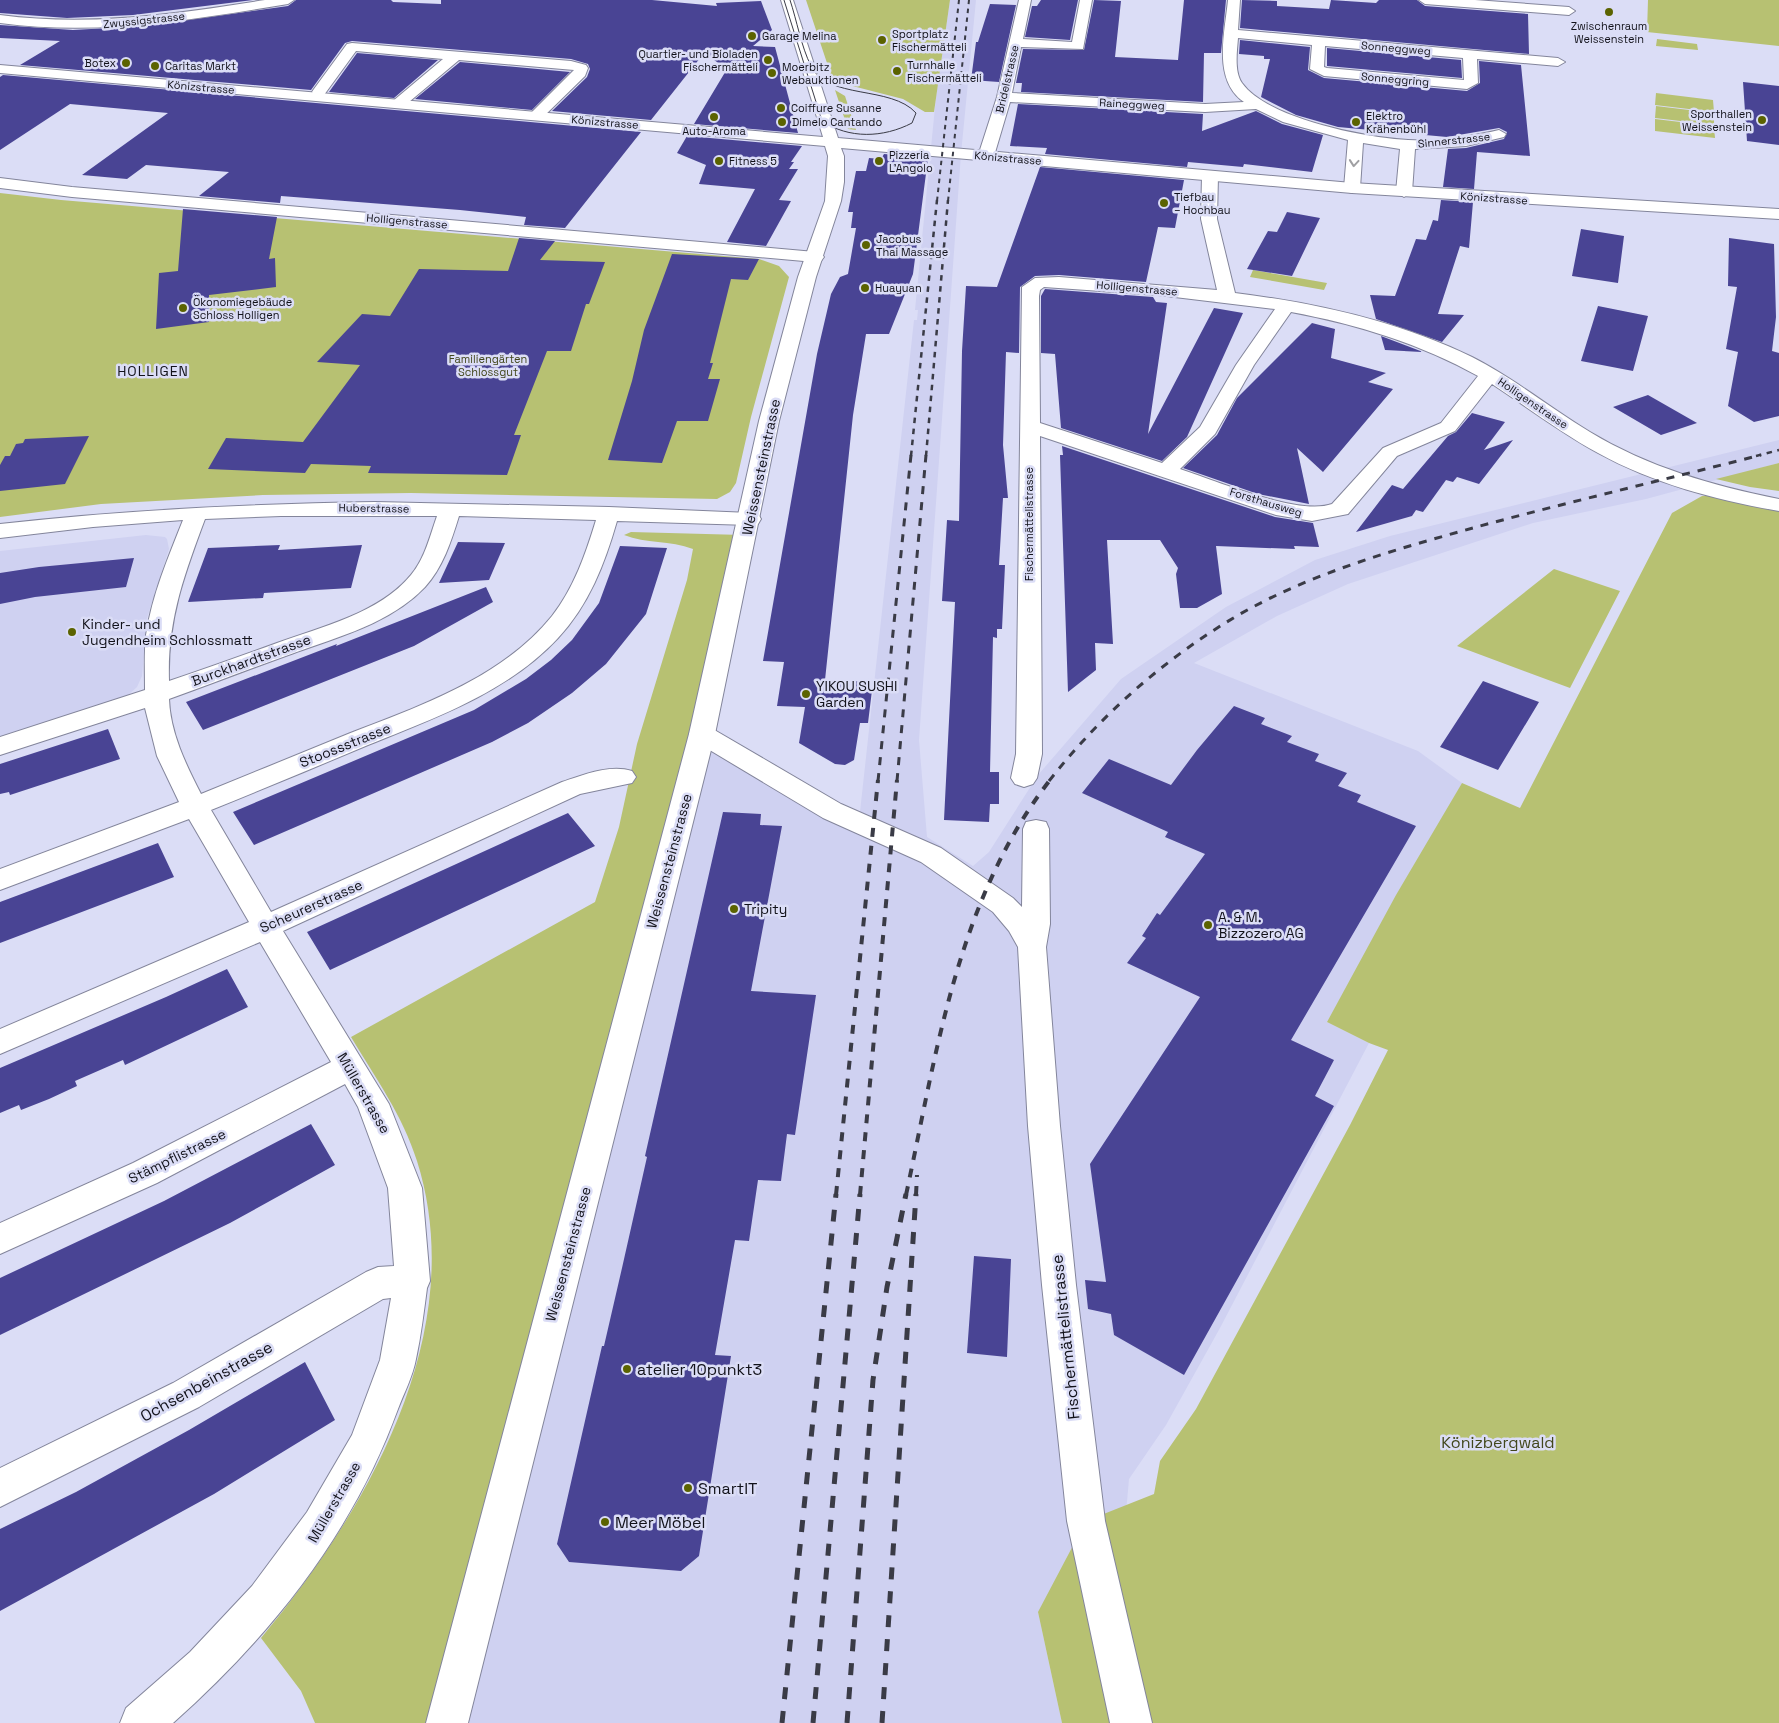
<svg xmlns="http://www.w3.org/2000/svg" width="1779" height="1723" font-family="'Space Grotesk',sans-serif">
  <rect width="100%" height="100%" fill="#dbddf6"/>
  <!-- built -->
  <path fill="#cfd1f1" d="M950,0h26l-15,154 -42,586 8,97 46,29 16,-14 49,-77 83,-96 105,-72 89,-47 75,-24 389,-96v23l-133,36 -113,24 -185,61 -71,32 -83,47 224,88 44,32 -135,239 42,21 -149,285 -54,97 -37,54 -3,34 -88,99 24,111h-618l258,-989 157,87 55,-501h3l1,-10h-3l21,-213z
    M146,535l19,2 2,2 2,10 -22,69 -5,58 -5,11 -11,10 -126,41v-187z"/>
  <!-- green -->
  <path fill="#b7c172" d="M806,0h144l-16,112h-9l-22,-13 -70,-18z
    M1648,0h131v46l-132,-14z
    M1657,39l40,5 1,6 -42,-4z
    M835,90l10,6 11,34 -8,-1z
    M1656,93l57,7 1,12 -59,-7z
    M1656,106l58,7v12l-59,-7z
    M1655,119l59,7 1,12 -60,-7z
    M0,193l61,7 698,59 20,7 10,11 -38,140 -15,66 -6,9 -13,7 -306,-6 -148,2 -162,9 -101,13z
    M1253,270l74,13 -3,7 -74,-13z
    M1779,463v28l-29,-4 -34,-8z
    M1702,496h8l69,15v1212h-717l-24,-111 48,-91 68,-27 6,-33 36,-52 154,-284 38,-75 -19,-7 -42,-21 69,-127 66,-112 58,25 152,-295z
    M631,532l112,3 -299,1188h-129l-14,-32 -40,-53c106,-127 210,-306 156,-477 -14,-45 -42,-84 -66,-124l244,-135 24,-75 18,-83 50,-164 6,-31c-23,-9 -47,-5 -69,-14z
    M1554,569l66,22 -50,97 -113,-42z"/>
  <!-- building -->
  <path fill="#494494" d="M0,0h253l-120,15 -66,3 -67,-5z
    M296,0h95l2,2 48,2v-4h211l65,6 -1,-3 45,-2 11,29 -19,16 22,1 23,86 -104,-9 33,-55 -23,-16 -53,67 -99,-9 35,-34 3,-8 -2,-5 -17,-5 -219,-18 -7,2 -34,47 -291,-25 40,-24 -60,-3v-13l73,5 72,-4 143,-20z
    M1041,0h37l-8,40 -45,-3 7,-31h5z
    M1094,0l27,1 -6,56 63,3 6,-60h42l-5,53h-17l-1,49 -182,-10 1,-9h-6l7,-34 61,1z
    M1242,0l35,1v5l52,3 2,-9 45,3 3,-3h38l8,6 103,8 1,40 -289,-26z
    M990,4l26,1 -17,77 -28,-2 5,-38h2z
    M1240,40l70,7 -2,23 16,8 143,13 13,-8 -1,-22 42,4 9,91 -53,-4 -3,37 -31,-2 5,-38 18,-1 38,-9 3,-7 -8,-4 -52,9 -109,-10 -42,-12 -35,-18 9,-38h-6v-3l-25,-2z
    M1327,48l134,12 1,18 -135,-12z
    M357,53l81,7 -44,38 -65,-6z
    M460,62l110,10 -38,38 -117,-11z
    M3,75l638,57 -76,96 -41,-3 2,-8 -66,-7 -179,-14 -1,7 -81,-7 30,-24 -83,-7 -19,14 -45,-4 86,-62 -98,-9 -70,46v-73z
    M1743,82l36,4v59l-32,-4z
    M1018,104l185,10 -1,17 54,-20 26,13 41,11 -11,37 -68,-8 -1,3 -55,-5 -1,5 -142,-13 2,-6 -37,-2z
    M687,136l115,10 -11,16h3l-5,7h9l-19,31 12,1 -25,45 -39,-4 28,-53 -56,-5 7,-19 -29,-12z
    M884,154l44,4 -15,116 -24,60h-23l-13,81 -28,265 48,2 -5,41h-8l-6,37 -9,5 -10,-1 -36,-21 6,-36 -28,-1 7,-44 -21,-1 54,-307 14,-60 9,-17 8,-3 8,-46h-5l2,-16h-5l8,-41h10l3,-13 12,1z
    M1040,167l144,13 -9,48 -17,-1 -12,55 -87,-7 -24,1 -15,11 -1,66 -13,-1 -3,93 5,53h-5l-4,67h6l-3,64h-5v9l-4,-1 -3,135h9v32h-9l-1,18 -45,-2 11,-218 -13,-1 5,-81 12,1 3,-170 4,-65 31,1z
    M1441,200l32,2 -4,46 -9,-2 -22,68 26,1 -22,27 -66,-23 -6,-24 25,1 21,-57 10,1 7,-20 5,1z
    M183,209l94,8 -8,42 6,-1 1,29 -67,8v27l-53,7 3,-56 19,-2z
    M1287,212l33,6 -28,58 -45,-7 21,-38 9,1z
    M1581,229l43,7 -6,47 -46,-7z
    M519,238l36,3 -15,19 65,2 -16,42h-3l-15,47h-24l-33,84h7l-14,40 -139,-2 3,-7 -60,-2 -6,9 -97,-4 18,-31 77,4 57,-77 -43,-3 45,-48 28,2 29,-47 89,2z
    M1729,238l45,6 2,73 -4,34 7,2v63l-25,6 -26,-16 10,-54 -12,-3 11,-62 -9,-1z
    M672,254l87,5 -11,21 -17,-1 -21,84h3l-5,16h12l-12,42h-31l-15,42 -54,-3 24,-79 12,-51z
    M1045,289l108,8 3,5 11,1 -19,131 66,-126 29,5 -56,124 -25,24 -101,-33 -6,-74 -14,-1v-57z
    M1598,306l50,10 -15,55 -52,-10z
    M1312,323l23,6 -4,29 55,15 -18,9 25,7 -70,83 -26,-24 12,56 -51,-10 -75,-26 34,-33 20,-37z
    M1381,336l29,11 13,5 -38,-2z
    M1648,395l49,28 -36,12 -48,-28z
    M1472,413l33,9 -21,28 29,-10 -34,44 -22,-7 -4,5 -7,-2 -23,32 -7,-2 -4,6 -56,16 36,-47 11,4 45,-53 8,-4z
    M89,436l-24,48 -65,7v-26l5,-9h5l6,-12 7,-1 2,-4z
    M1062,446l213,71 38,6 6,24 -25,-1 1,3 -79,-3 6,48 -25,14h-17l-4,-34 2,-6 -18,-28h-53l6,104 -18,-1 1,27 -28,22 -8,-237h3z
    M458,542l47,1 -16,37 -50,3z
    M280,545l-2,5 84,-5 -11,43 -87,5 -1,5 -75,4 20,-54z
    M620,546l47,2 -21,66 -40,50 -34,29 -44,30 -36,19 -238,103 -21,-33 241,-102 52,-31 25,-19 21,-20 27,-37z
    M134,558l-8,29 -91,10 -35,7v-31l39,-6z
    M486,587l7,15 -79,44 -211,84 -17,-28 151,-58 -1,2z
    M1483,681l56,21 -41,68 -58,-23z
    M1234,706l31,12 -4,6 31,12 -5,6 32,12 -4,7 32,12 -9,13 23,9 -4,7 59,24 -125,214 43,20 -19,36 19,10 -150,269 -70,-40 -3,-21 -23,-5 -3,-29 21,2 -16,-118 110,-167 -73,-34 19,-25 -4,-2 15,-23 3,2 45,-61 -40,-17 3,-5 -86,-39 27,-34 62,26 26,-35z
    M108,729l12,30 -110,36 -1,-3 -9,2v-30z
    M723,812l38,2 -1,11 22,1 -31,165 65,4 -21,140 -8,-1 -6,47 -23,-1 -9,61 -14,-1 -20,115 16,1 -32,200 -18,15 -112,-9 -12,-18 45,-198h2l18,-78 25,-111 -2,-1z
    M568,813l27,33 -265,124 -23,-38z
    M158,843l16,34 -174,66v-41z
    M227,969l21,38 -123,58 -2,-5 -48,21 2,5 -28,13 -28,11 -2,-5 -19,8v-45l166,-71z
    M311,1124l24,41 -105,58 -230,112v-57l164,-77z
    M974,1256l37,3 -4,98 -40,-4z
    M305,1362l30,58 -121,74 -214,117v-82l76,-37 113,-62z"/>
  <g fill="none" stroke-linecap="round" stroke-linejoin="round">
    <!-- street casing -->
    <g stroke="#83859b" stroke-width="2">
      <path id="street" d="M265,0h29l-6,4c-98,16 -189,32 -288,19v-8c90,12 176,-1 265,-15z
        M1019,0h12l-8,39 49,3 8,-42h12l-9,49 -62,-2 -9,46 193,11 39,-2c-32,-22 -19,-70 -16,-102h12l-2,30 320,28 7,4 -7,4 -81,-7 1,24 -11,6 -143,-13 -14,-7 2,-24 -74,-7c-1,13 -4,34 4,45 26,36 124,55 166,57 31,2 61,-3 91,-10l7,4 -2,3 -38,9 -51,3 -3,43 -8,5 -8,-5 4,-43 -37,-6 -3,45 -8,5 -6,-2 -2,-3 4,-48 -65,-18 -27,-13 -51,3 -195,-10 -16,54 -8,5 -8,-5 19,-59zM1325,46l138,12 1,22 -137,-12 -3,-1z
        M1419,0h56l94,7 6,4 -6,4 -144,-11z
        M352,43l219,18 15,4 2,3 -3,8 -44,43h-10l-2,-3 2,-3 43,-43 -115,-10 -56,47h-10l-2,-3 2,-3 50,-42 -87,-8 -32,44h-10l-2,-3 2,-3 33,-45z
        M1210,171l8,5 -1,43 18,74c81,10 163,28 237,64 42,21 78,51 118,75 58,35 123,54 189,67v12c-62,-11 -125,-27 -181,-58 -37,-20 -71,-46 -106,-69l-37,47 -58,25 -49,58 -36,7 -36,-6 -236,-79 2,318 -5,24 -4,6 -9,3 -9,-3 -4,-6 5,-24 6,-467 13,-9 24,-1 158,13 -16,-71 1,-43zM1044,287l114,8 117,14 -39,56 -36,62 -38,36 -122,-40 -1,-127 1,-6zM1291,312c65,12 130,32 187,64l-37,47 -58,25 -51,56c-34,12 -115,-23 -152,-35l35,-35 39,-69z
        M0,178l72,9 743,65 6,1 3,4 -3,4 -6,1 -743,-65 -72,-9z
        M375,502l234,5 141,6 8,1 3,5 -3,5 -8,1 -133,-4c-12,42 -28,84 -59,117 -50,54 -123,80 -190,107 -52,22 -105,44 -157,65l60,102 291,-130c21,-7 48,-18 70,-11l4,6 -4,6 -52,11 -297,137 106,173 33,84 8,93 -3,7c-3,23 -6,48 -11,71 -3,17 -12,34 -18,50 -45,124 -127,227 -225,314h-53l6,-15 64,-56 62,-66 55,-74 45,-77 28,-75 11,-62 -8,1 -184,108 -199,100v-39l173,-85 193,-111 12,-5 16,-1 -6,-78 -30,-81 -13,-23 -188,99 -157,71v-31l133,-60 198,-101 -71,-120 -260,112v-25l249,-107 -60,-103 -189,71v-21l179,-67 -22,-46 -12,-48 -145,47v-18l145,-47c0,-18 -1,-36 1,-55 6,-40 22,-77 37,-115l-90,7 -93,11v-14c125,-14 249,-20 375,-22zM281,516h156c-7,20 -12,42 -26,59 -31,38 -90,52 -134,68 -36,13 -72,26 -108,38 -2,-60 15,-106 36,-162zM459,516l137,4c-10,33 -22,68 -44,96 -50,62 -132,90 -204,118 -49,20 -98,40 -147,60 -15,-29 -31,-62 -32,-95 42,-15 83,-31 125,-46 44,-16 97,-30 131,-66 18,-20 26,-45 34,-71z
        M702,726l9,2 130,76 100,44 72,50 9,9 1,-78 3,-7 10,-2 10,2 3,7 1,95 -4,23 14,179 16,159 29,236 47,202h-42l-43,-202 -25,-236 -14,-159 -10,-179 -9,-16 -16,-19 -72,-50 -98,-44 -130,-78 -4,-6 4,-6z"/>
    </g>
    <!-- secondary casing -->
    <g stroke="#83859b" stroke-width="2">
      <path id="secondary" d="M781,0h12l45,138 514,45 427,26v10l-427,-26 -511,-45 3,8v26l-3,19 -25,76 -37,144 -64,313 -247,989h-42l263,-989 70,-313 39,-144 27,-76 3,-45 -3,-10 -825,-73v-8l823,72z"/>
    </g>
    <!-- street -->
    <use href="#street" fill="#fff" fill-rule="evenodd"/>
    <!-- secondary -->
    <use href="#secondary" fill="#fff" fill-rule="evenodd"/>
    <!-- tram -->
    <path stroke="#3a3b46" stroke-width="1" d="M784,0l38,121c27,18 61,17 90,2l4,-10c-25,-28 -89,-13 -105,-47 -10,-20 -14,-45 -21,-66"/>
    <!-- rail-far4 -->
    <path stroke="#3a3b46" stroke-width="2" stroke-dasharray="4.5 4.5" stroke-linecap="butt" d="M937,201l22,-201
      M948,201l21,-201"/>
    <!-- rail-far3 -->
    <path stroke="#3a3b46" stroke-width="2.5" stroke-dasharray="5.5 5.5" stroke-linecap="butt" d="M911,456l26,-256
      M926,456l22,-256
      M1756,456l23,-6"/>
    <!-- rail-far2 -->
    <path stroke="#3a3b46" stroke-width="3" stroke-dasharray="8 8" stroke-linecap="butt" d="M878,781l33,-326
      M897,781l29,-326
      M1049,781c52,-66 114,-121 186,-164 75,-44 162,-68 245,-91 93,-25 187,-47 281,-71"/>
    <!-- rail-far1 -->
    <path stroke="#3a3b46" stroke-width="4" stroke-dasharray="9 9" stroke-linecap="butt" d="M836,1195l42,-415
      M860,1195l37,-415
      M906,1195c31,-144 51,-295 144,-415
      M916,1195l1,-20"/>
    <!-- rail -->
    <path stroke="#3a3b46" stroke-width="5" stroke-dasharray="12 12" stroke-linecap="butt" d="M782,1723l54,-529
      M813,1723l47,-529
      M847,1723l26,-343 14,-93 19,-93
      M882,1723l34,-529"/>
  </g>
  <!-- one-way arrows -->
  <defs><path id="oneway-chevron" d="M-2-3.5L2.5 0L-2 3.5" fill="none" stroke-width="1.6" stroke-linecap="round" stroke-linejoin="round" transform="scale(1.25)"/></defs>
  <use stroke="#a0a0a3" href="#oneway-chevron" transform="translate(1354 163) rotate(95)"/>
  <!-- markers -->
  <g fill="#5b6300" stroke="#dbddf6" stroke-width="2">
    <circle cx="1609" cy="12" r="5"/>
    <circle cx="752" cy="36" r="5"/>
    <circle cx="882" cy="40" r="5"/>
    <circle cx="768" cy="60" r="5"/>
    <circle cx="126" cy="63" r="5"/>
    <circle cx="155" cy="66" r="5"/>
    <circle cx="897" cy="71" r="5"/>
    <circle cx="772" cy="73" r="5"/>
    <circle cx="781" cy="108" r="5"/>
    <circle cx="714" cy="117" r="5"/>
    <circle cx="1762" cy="120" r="5"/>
    <circle cx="782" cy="122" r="5"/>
    <circle cx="1356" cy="122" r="5"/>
    <circle cx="719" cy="161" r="5"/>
    <circle cx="879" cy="161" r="5"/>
    <circle cx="1164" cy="203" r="5"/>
    <circle cx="866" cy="245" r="5"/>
    <circle cx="865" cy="288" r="5"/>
    <circle cx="183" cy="308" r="5"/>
    <circle cx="72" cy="632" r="5"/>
    <circle cx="806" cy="694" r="5"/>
    <circle cx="734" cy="909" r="5"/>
    <circle cx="1208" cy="925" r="5"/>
    <circle cx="627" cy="1369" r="5"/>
    <circle cx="688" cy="1488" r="5"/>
    <circle cx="605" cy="1522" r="5"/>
  </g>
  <g text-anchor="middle" stroke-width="5" stroke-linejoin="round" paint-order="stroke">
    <!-- far-street labels -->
    <g font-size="11" fill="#12121a" stroke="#dbddf6">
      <text transform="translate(144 20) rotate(-6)" y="4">Zwyssigstrasse</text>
      <text transform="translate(1396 48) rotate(5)" y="4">Sonneggweg</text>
      <text transform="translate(1007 79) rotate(-77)" y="4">Bridelstrasse</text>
      <text transform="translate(1395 79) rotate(5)" y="4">Sonneggring</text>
      <text transform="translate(201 87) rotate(5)" y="4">Könizstrasse</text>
      <text transform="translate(1132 104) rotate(3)" y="4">Raineggweg</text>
      <text transform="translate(605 122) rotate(5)" y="4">Könizstrasse</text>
      <text transform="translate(1454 140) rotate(-6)" y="4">Sinnerstrasse</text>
      <text transform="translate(1008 158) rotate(5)" y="4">Könizstrasse</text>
      <text transform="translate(1494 198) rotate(4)" y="4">Könizstrasse</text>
      <text transform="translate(407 221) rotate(5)" y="4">Holligenstrasse</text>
      <text transform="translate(1137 288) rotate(5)" y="4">Holligenstrasse</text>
      <text transform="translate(1533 403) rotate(34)" y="4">Holligenstrasse</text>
      <text transform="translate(1266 502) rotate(17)" y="4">Forsthausweg</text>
      <text transform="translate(374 508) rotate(1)" y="4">Huberstrasse</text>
      <text transform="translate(1029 524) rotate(-90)" y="4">Fischermättelistrasse</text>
    </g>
    <!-- far-poi labels -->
    <g font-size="11" fill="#12121a" stroke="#dbddf6" text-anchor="start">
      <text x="1609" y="30" text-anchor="middle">Zwischenraum<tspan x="1609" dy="13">Weissenstein</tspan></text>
      <text x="892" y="38">Sportplatz<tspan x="892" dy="13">Fischermätteli</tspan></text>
      <text x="762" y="40">Garage Melina</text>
      <text x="758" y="58" text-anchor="end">Quartier- und Bioladen<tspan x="758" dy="13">Fischermätteli</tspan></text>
      <text x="116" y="67" text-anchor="end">Botex</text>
      <text x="907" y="69">Turnhalle<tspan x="907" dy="13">Fischermätteli</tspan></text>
      <text x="165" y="70">Caritas Markt</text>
      <text x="782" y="71">Moerbitz<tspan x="782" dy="13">Webauktionen</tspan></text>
      <text x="791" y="112">Coiffure Susanne</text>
      <text x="1752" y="118" text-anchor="end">Sporthallen<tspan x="1752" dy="13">Weissenstein</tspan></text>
      <text x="1366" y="120">Elektro<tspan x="1366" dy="13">Krähenbühl</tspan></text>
      <text x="792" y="126">Dimelo Cantando</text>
      <text x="714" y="135" text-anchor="middle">Auto-Aroma</text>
      <text x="889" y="159">Pizzeria<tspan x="889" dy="13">L'Angolo</tspan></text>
      <text x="729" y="165">Fitness 5</text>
      <text x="1174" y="201">Tiefbau<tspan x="1174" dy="13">– Hochbau</tspan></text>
      <text x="876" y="243">Jacobus<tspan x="876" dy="13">Thai Massage</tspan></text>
      <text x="875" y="292">Huayuan</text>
      <text x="193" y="306">Ökonomiegebäude<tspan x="193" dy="13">Schloss Holligen</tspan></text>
    </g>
    <!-- far-park labels -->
    <g font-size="11" fill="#42471c" stroke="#dbddf6">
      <text x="488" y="363">Familiengärten<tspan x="488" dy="13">Schlossgut</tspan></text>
    </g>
    <!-- far-quarter labels -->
    <g font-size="14" letter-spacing="1" fill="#12121a" stroke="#dbddf6">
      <text x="153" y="376">HOLLIGEN</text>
    </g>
    <!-- street labels -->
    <g font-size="14" fill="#12121a" stroke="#dbddf6">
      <text transform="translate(761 467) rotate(-78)" y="5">Weissensteinstrasse</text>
      <text transform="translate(251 660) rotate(-20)" y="5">Burckhardtstrasse</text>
      <text transform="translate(345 745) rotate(-22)" y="5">Stoossstrasse</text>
      <text transform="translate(669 861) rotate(-75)" y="5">Weissensteinstrasse</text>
      <text transform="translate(311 906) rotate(-24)" y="5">Scheurerstrasse</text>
      <text transform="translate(364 1093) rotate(60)" y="5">Müllerstrasse</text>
      <text transform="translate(177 1156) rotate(-26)" y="5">Stämpflistrasse</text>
      <text transform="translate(568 1254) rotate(-75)" y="5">Weissensteinstrasse</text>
      <text transform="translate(334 1502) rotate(-60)" y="5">Müllerstrasse</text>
    </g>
    <!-- poi labels -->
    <g font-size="14" fill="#12121a" stroke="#dbddf6" text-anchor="start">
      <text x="82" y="629">Kinder- und<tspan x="82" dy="16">Jugendheim Schlossmatt</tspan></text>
      <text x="816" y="691">YIKOU SUSHI<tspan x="816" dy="16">Garden</tspan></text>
      <text x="744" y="914">Tripity</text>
      <text x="1218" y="922">A. &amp; M.<tspan x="1218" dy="16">Bizzozero AG</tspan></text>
    </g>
    <!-- near-street labels -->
    <g font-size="16" fill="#12121a" stroke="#dbddf6">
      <text transform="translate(1065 1337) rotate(-96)" y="6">Fischermättelistrasse</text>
      <text transform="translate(206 1381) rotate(-29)" y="6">Ochsenbeinstrasse</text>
    </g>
    <!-- near-poi labels -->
    <g font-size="16" fill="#12121a" stroke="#dbddf6" text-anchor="start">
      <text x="637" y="1375">atelier 10punkt3</text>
      <text x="698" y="1494">SmartIT</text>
      <text x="615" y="1528">Meer Möbel</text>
    </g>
    <!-- near-park labels -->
    <g font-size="16" fill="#42471c" stroke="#dbddf6">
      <text x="1498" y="1448">Könizbergwald</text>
    </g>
  </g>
</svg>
